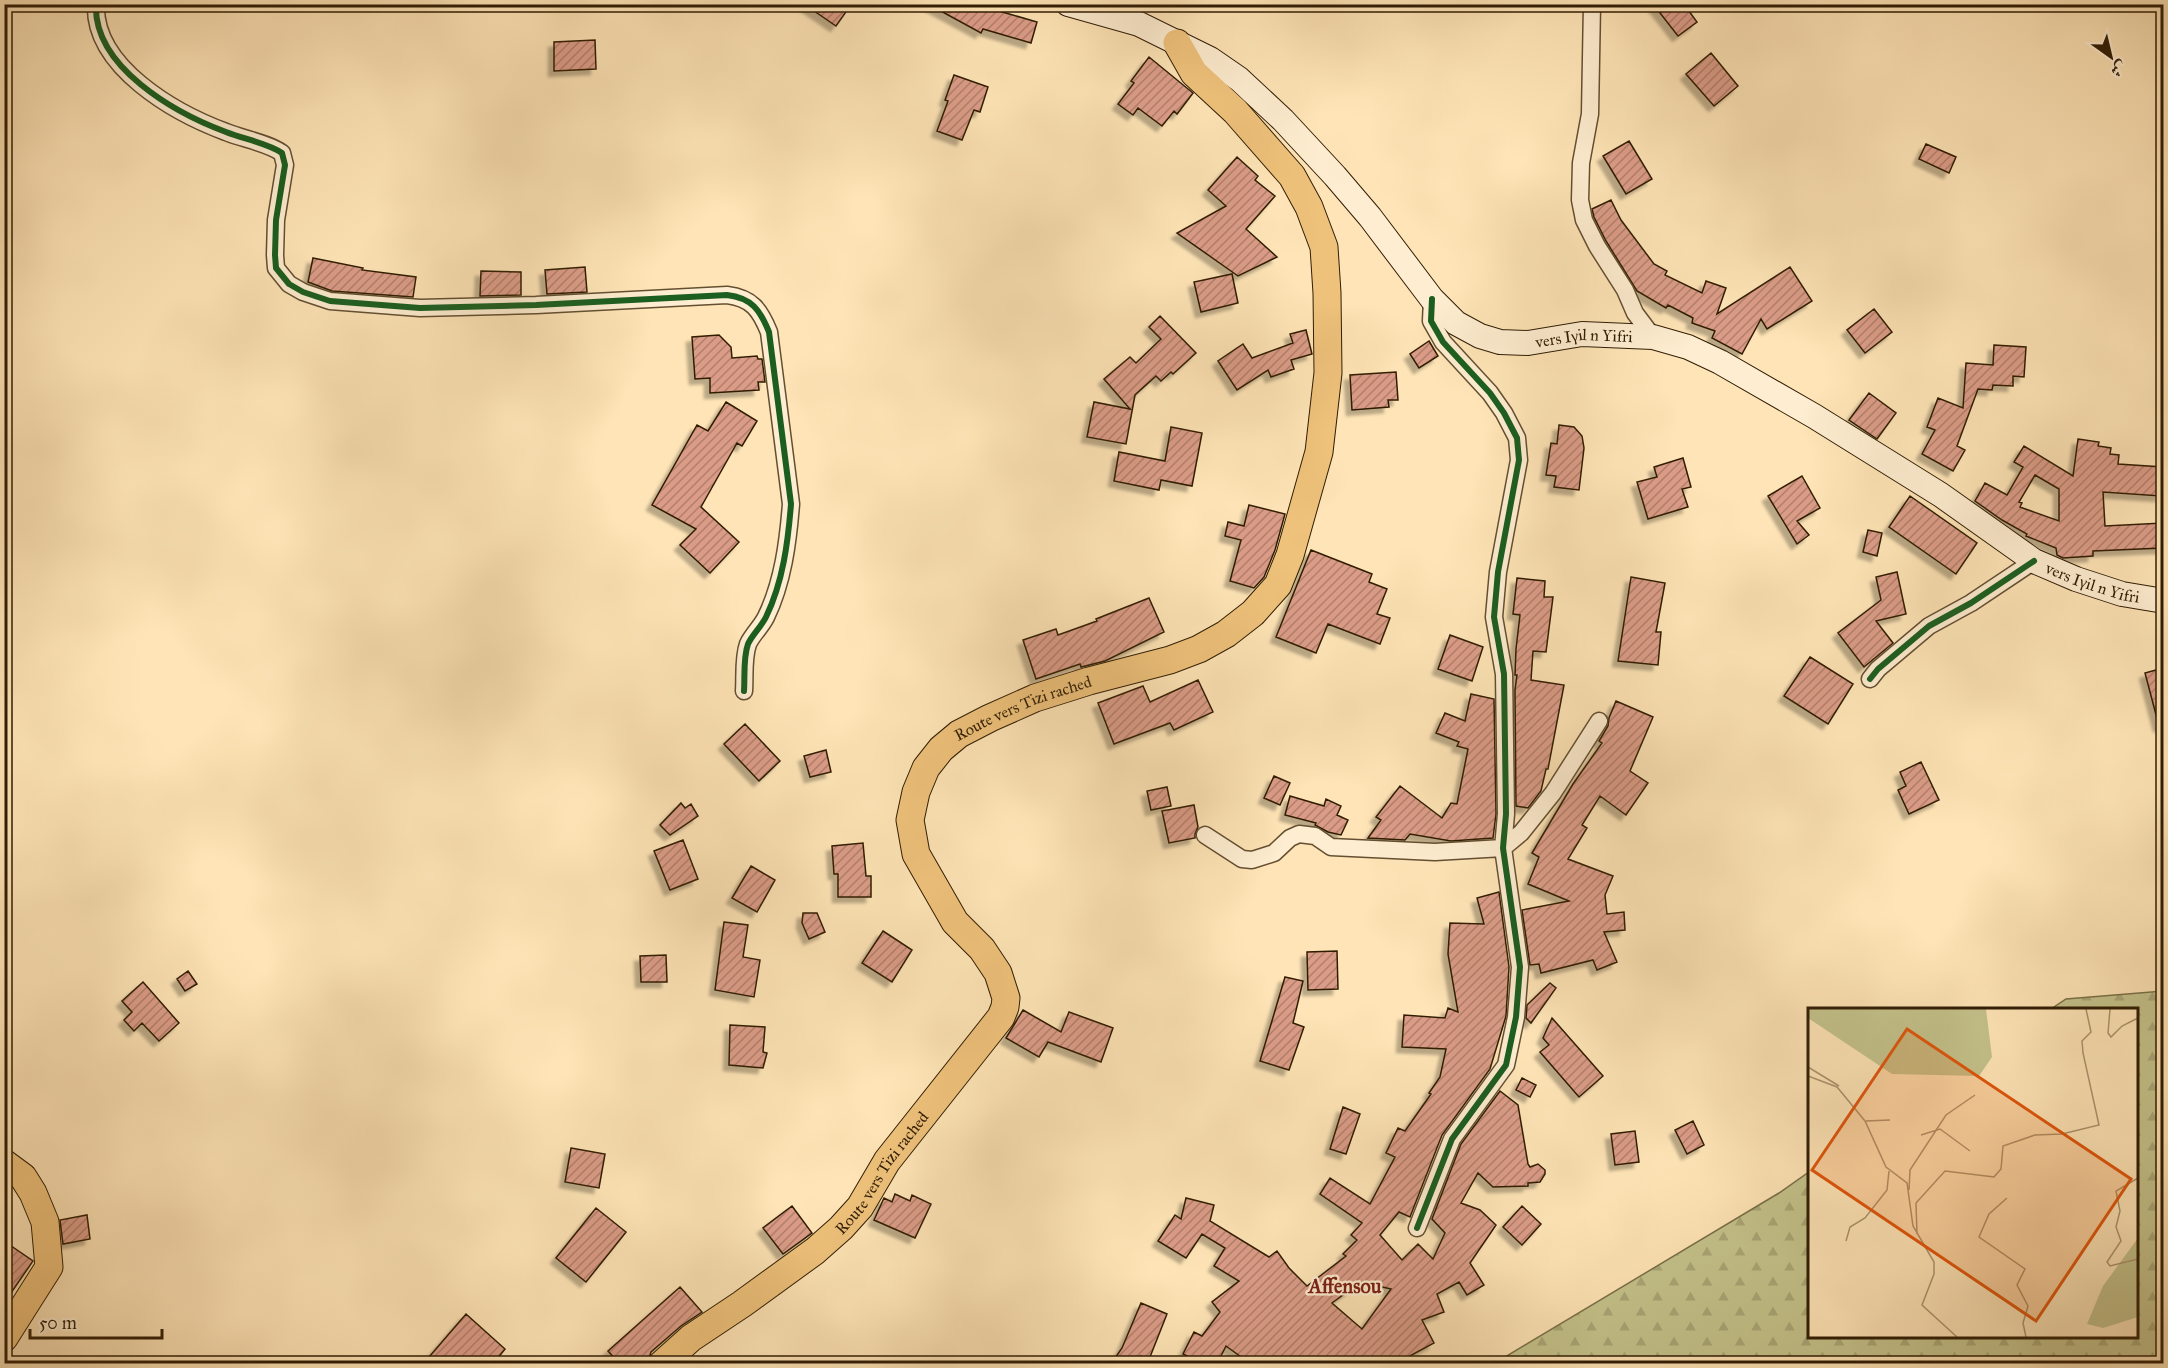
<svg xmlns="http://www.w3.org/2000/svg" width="2168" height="1368" font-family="'IM FELL Great Primer',Amiri,serif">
  <defs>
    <pattern id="forest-firs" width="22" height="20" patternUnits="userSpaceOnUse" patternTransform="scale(1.5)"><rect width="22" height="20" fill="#c4c28b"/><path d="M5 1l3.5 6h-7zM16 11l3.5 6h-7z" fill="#a9a676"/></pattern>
    <pattern id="building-hatch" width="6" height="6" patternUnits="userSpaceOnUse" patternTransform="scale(1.5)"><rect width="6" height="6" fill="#db9c87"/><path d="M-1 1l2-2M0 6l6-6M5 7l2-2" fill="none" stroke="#b27f6c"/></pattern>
    <filter id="shadow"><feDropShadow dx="-5.5" dy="5.5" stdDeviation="1.5" flood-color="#0004"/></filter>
  </defs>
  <rect width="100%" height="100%" fill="#fee4b6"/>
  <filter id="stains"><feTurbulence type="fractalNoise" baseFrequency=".00333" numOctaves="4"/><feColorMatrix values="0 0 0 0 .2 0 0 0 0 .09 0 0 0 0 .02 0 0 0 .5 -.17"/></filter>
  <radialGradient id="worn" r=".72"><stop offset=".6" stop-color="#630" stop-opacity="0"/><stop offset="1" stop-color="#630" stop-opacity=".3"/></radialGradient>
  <!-- forest -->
  <path fill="url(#forest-firs)" stroke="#7a7048" stroke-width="1.5" d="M2163,991v372h-668l284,-170 30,-21 1,164h326v-326l-85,-1 15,-10z"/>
  <!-- building -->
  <path fill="url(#building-hatch)" stroke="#301d05" stroke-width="1.5" fill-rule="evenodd" filter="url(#shadow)" d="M804,4h37l7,5 -12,17z
    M928,4h67l-3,5 45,13 -6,21 -48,-14 -2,4z
    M1653,4h36l-3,3 11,15 -19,14z
    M595,40l1,29 -42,2v-29z
    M1711,53l27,33 -24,20 -28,-32z
    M1149,57l44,36 -16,21 -3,-3 -12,15 -24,-18 -5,7 -15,-11 16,-21 -3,-2z
    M954,75l34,12 -8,25 -6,-2 -12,30 -25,-9 11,-30 -3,-1z
    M1629,141l23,38 -26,15 -23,-38z
    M1926,144l30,13 -7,16 -30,-14z
    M1237,157l21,19 -3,4 20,16 -29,33 31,28 -39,19 -61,-43 49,-27 -18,-16z
    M1611,200l10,20 33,44 13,7 -2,4 37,18 4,-12 20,7 -9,26 73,-47 22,34 -45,28 -6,-10 -19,35 -30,-16 3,-7 -23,-8 1,-5 -25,-13 -2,3 -29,-17 -31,-50 -12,-24 -2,-8z
    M313,258l50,10 -1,2 54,7 -3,20 -81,-6 -24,-9z
    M585,267l2,25 -40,2 -2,-24z
    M481,271l40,1v23l-41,1z
    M1232,274l6,29 -37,9 -7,-30z
    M1874,309l18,23 -27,21 -18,-23z
    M1160,316l36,37 -23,21 -2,-2 -10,9 -5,-5 -21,19 -9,49 -39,-7 7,-35 36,7 -26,-30 26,-22 6,6 25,-24 -12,-12z
    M1306,330l6,24 -21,6 3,9 -23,8 -3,-7 -31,20 -19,-29 25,-17 9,14 41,-15 -3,-9z
    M719,335l12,12 1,11 25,-2 1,3h4l3,23h-7l1,8 -49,3v-15l-15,1 -3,-42z
    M1429,341l9,15 -19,12 -9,-14z
    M1994,345l32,2 -2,30 -11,-1v10l-20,-1 -1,5 -14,-1 -21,57 8,4 -12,21 -31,-17 13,-24 -8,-3 11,-29 25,10 3,-45 27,2z
    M1396,372l2,28h-10l1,7 -37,3 -2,-35z
    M1869,393l27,20 -19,26 -28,-19z
    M726,402l31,19 -15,25 -5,-3 -36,64 38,35 -29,31 -30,-28 16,-16 -44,-24 45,-80 11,6z
    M1559,425l15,2 8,9 2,12 -5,42 -25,-3 2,-11 -10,-1 5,-32 6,1z
    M1171,427l31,6 -10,53 -31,-6 -2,10 -45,-9 5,-29 46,9z
    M2078,439l21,3 -1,4 13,2 -1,6 9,1 -1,9 45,3 -2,29 -58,-4 2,34 58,-3v25l-70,3v5l-30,2 -6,-3 -1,-7 -30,-12 1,-2 -25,-14 -27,-19 10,-18 22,12 16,-28 -9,-5 10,-16 49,30zM2035,475l24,14v32l-39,-14 2,-4 -3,-1z
    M1683,458l8,29 -9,2 6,18 -40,12 -11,-37 20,-5 -3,-10z
    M1802,476l18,32 -23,13 12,14 -12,9 -29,-48z
    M1910,496l67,47 -21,31 -67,-47z
    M1249,505l36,9 -10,36 -11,27 -10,11 -24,-7 11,-41 -16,-4 3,-14 16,4z
    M1868,530l14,3 -5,23 -14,-4z
    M1311,550l61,24 -3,8 18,7 -10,25 13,4 -10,26 -52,-20 -12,29 -40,-16z
    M1897,572l9,42 -30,7 17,22 -29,24 -26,-34 43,-33 -5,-23z
    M1631,577l34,6 -9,49h5l-3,33 -40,-4z
    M1517,578l28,3 -1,16h9l-7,55 -13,-1 -2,29 33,5 -16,84h-2l-5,22 -13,17 -12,-2 -1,-116 2,-15h-2l1,-26 4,-34 -7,-1z
    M1149,598l15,34 -59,29 -24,6 -1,-3 -44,15 -13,-39 33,-11 2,6 39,-14 -1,-2z
    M1450,635l33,12 -11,34 -34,-12z
    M1810,657l43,27 -25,40 -44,-28z
    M2163,668v58h-4l-14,-53z
    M1198,680l15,32 -39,18 -4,-7 -56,21 -16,-41 45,-17 7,16z
    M1471,694l23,5 2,115 -3,24 -42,3 -41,-7 -5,6 -37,-2 13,-18 -5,-3 24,-31 42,32 9,-15 6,1 11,-55 -11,-3 2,-4 -23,-9 9,-20 20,8z
    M1616,701l37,16 -23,54 18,12 -22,32 -26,-19 -18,29 5,3 -19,31 45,17 -8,19 2,19 17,-2 1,18 -21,2 13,30 -20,8 -4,-10 -52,13 -2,-9 -9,1 -8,-55 47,-9 -41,-17 11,-27 -7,-4 41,-69 29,-41 -3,-2 9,-15 1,-8z
    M745,724l35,37 -21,20 -35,-37z
    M826,750l5,22 -21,5 -6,-21z
    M1921,762l18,38 -30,14 -11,-24 8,-4 -6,-14z
    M1274,776l16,7 -10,22 -16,-7z
    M1167,787l4,19 -20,4 -4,-19z
    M1290,796l34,10 2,-7 15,7 -4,9 11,5 -7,15 -13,-3 -13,-7 1,-2 -31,-8z
    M681,803l4,5 6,-4 7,12 -28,19 -10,-10z
    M1194,805l4,22 -3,7v4l-26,5 -7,-32z
    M683,840l15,39 -28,11 -16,-39z
    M863,843l3,33h5v21h-33v-23h-4l-2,-28z
    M751,866l24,14 -18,32 -25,-14z
    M1499,892l10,75 -3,49 -16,53 -48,66 -32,82 -11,-5 -19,23 22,25 16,-16 15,15 12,-26 -13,-14 29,-75 39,-53 18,14 10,59 2,3 8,-3 7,6v4l-5,8 -12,1v3l-35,1 -15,-14 -17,30 19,7 16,15 -26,38 14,22 -17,10 -8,-13 -22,12 7,18 -22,8 12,23 -39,21h-137l-12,-7 -2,2 -18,-13 -9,18h-14l-20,-10 11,-22 8,4 18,-24 -8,-10 27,-21 -25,-15 11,-18 -23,-14 -16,24 -28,-17 17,-26 6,4 5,-21 28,7 -4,16 59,36 8,-6 12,17 18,18 39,-30 -3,-2 14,-14 -6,-5 11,-12 -42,-29 10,-16 40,26 25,-47 -9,-4 12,-25 7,3 26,-37 -2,-1 11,-16 6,-28 -44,-2 2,-32 41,3 3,-10 10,4 -10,-58 2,-31 34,1 -7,-26zM1361,1282l30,7 -29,40 -30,-26z
    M803,913h14l8,19 -16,7 -7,-16z
    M724,922l24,3 -5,32 17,3 -6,37 -39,-7z
    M883,931l29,19 -20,32 -30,-19z
    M1337,951l1,38 -30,1 -1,-38z
    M666,955l1,27h-26l-1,-26z
    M188,971l9,13 -12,7 -8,-12z
    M1285,977l18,4 -10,42 11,4 -15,43 -29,-9z
    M143,982l36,41 -20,18 -17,-18 -8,8 -10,-11 8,-8 -10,-11z
    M1550,983l6,5 -25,35 -5,-5 1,-13z
    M1023,1010l38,22 8,-20 44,16 -12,34 -53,-20 -9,15 -33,-19z
    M1552,1018l51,58 -24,21 -39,-45 9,-7 -6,-7z
    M730,1025l35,2 -2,25 4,1 -4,15 -34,-3z
    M1522,1078l14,7 -6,12 -14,-7z
    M1343,1107l17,7 -14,40 -16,-5z
    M1693,1121l11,24 -17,9 -12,-24z
    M1635,1131l4,31 -24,3 -4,-31z
    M571,1148l34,6 -6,34 -34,-6z
    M895,1194l15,7 2,-6 19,9 -16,34 -41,-18 10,-22 8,4z
    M792,1206l20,27 -29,21 -20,-26z
    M1522,1206l19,18 -19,21 -19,-18z
    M596,1208l30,24 -40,50 -30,-24z
    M87,1215l3,24 -27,5 -3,-24z
    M4,1241l29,20 -29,42z
    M680,1287l22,25 -21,14 -30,26 -4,12h-27l-12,-13z
    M1141,1303l26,11 -19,48 -7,-6 -5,8h-25l11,-16z
    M466,1314l39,35 -12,15h-70z"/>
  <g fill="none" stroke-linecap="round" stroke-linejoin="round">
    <!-- minor casing -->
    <g stroke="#644f31" stroke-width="19">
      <path id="minor" d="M96,4c-3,63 79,109 130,128 17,7 42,11 56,21l3,12 -9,55 -1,35 1,13 13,16 14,8 27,9 90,7 116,-3 191,-10c25,3 33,15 42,37l22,172c-3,38 -8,78 -25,113 -5,10 -14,18 -18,27 -5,14 -3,32 -4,47
        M1592,4l-2,110 -9,49 -1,37 4,20 13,26 28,44 10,23 18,24
        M1870,679l8,-10 51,-43 42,-23 63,-42
        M1205,835l37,24 10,1 22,-7 16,-15 9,-4 16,2 16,11 104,5 68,-4 18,-15 32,-40 46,-72
        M1417,1228l35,-89 54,-74 10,-48 4,-50 -17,-119 3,-34 -2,-140 -10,-57 4,-45 21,-112 -2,-22 -13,-25 -14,-20 -47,-51 -12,-21 1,-22"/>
    </g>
    <!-- secondary casing -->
    <g stroke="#301d05" stroke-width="26">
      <g id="secondary">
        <path id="s1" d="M1068,4l71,20 71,35 29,20 44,41 52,56 35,41 62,82 24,24 24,13 20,6 28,1 54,-9 71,3 35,10 32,15 94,54 127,79 93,66 42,18 46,15 42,7"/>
      </g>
    </g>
    <!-- primary casing -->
    <g stroke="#301d05" stroke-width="29">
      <g id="primary">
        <path d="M4,1163l19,14 10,16 12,29 4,45 -45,71"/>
        <path id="s2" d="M662,1364l29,-26 51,-34 73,-53 26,-23 19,-21 27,-46 114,-144 4,-10 1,-9 -8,-25 -16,-24 -27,-27 -39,-68 -6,-34 6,-28 10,-24 15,-19 18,-15 31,-16 45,-20 54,-17 81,-21 29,-11 27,-15 27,-21 25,-28 12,-30 29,-103 9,-79 -1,-80 -3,-46 -15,-40 -17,-31 -57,-65 -41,-38 -17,-30"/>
      </g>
    </g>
    <!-- minor -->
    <use href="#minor" stroke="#feedd0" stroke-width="16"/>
    <!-- secondary -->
    <use href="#secondary" stroke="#feedd0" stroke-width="24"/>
    <!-- primary -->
    <use href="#primary" stroke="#efc27b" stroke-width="27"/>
    <!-- cycleway casing -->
    <g stroke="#feedd0" stroke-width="10">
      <path id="cycleway" d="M96,4c-3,63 79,109 130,128 17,7 42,11 56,21l3,12 -9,55 -1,35 1,13 13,16 14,8 27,9 90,7 116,-3 191,-10c25,3 33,15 42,37l22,172c-3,38 -8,78 -25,113 -5,10 -14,18 -18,27 -5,14 -3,32 -4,47
        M1870,679l8,-10 51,-43 42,-23 63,-42
        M1417,1228l35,-89 54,-74 10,-48 4,-50 -17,-119 3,-34 -2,-140 -10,-57 4,-45 21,-112 -2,-22 -13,-25 -14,-20 -47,-51 -12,-21 1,-22"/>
    </g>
    <!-- cycleway -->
    <use href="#cycleway" stroke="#1b5e20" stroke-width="6"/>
  </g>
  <g text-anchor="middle" stroke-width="4.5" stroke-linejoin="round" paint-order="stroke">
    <!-- street labels -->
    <g font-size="16" fill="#301d05" stroke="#feedd0">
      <text dy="6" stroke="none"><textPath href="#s1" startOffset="648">vers Iγil n Yifri</textPath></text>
      <text dy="6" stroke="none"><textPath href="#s1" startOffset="1224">vers Iγil n Yifri</textPath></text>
      <text dy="6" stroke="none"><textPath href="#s2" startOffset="888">Route vers Tizi rached</textPath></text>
      <text dy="6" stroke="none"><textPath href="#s2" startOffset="294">Route vers Tizi rached</textPath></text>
    </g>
    <!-- quarter labels -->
    <g font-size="20" font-weight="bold" fill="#7a1f14" stroke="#feedd0">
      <text x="1345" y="1293">Affensou</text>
    </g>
  </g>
  <!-- overview -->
  <g transform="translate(1808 1008)">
    <rect width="330" height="330" fill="#fee4b6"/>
    <path d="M0,1h178l6,48 -13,19 -87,-2 -84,-56zM330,230v79l-35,11 -16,-4 16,-38z" fill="#c4c28b"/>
    <path fill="none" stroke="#ac946f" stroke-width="1.5" d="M302,1l-2,24 3,4 11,-11 16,-8M0,59l31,19M0,68l29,11 28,34 21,46 21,16 6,43 21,36v12l-12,31 35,32M58,113l24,-1M113,127l19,-6 30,22M330,170l-22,13 4,20 -4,16 5,14 -14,21 3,4 28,-7M101,182l1,-20 36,-55 29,-20M199,190l-18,16 -10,23 46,32 -8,16 11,21 -5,17 3,14M109,226l-1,-31 29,-32 49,6 7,-8 2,-23 32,-11 27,-1 37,-9 -16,-72 -1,-12 9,-9 -5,-23M38,233l4,-14 15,-9 22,-28 2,-19"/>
    <path fill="#df560c" fill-opacity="0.15" stroke="#df560c" stroke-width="3" d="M99,21l224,150 -95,142 -224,-151z"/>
    <rect width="330" height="330" fill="none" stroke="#301d05" stroke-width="3"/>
  </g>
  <!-- margin -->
  <rect width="2168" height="1368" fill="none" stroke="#fee4b6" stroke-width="24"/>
  <rect x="6" y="6" width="2156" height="1356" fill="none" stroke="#301d05" stroke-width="3"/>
  <rect x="12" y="12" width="2144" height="1344" fill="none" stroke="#301d05" stroke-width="1.5"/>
  <!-- north arrow -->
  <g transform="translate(2111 57) rotate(146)" stroke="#feedd0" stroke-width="4.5" paint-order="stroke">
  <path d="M0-4.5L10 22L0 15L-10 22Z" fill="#301d05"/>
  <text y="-9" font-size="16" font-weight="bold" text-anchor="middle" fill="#301d05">ش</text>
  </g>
  <!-- scale -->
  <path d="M30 1329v9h132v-9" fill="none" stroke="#301d05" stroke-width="3"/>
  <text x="39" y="1329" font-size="18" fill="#301d05" stroke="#feedd0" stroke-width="4.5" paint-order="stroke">50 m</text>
  <rect width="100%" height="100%" filter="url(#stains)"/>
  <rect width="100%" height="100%" fill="url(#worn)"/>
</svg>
